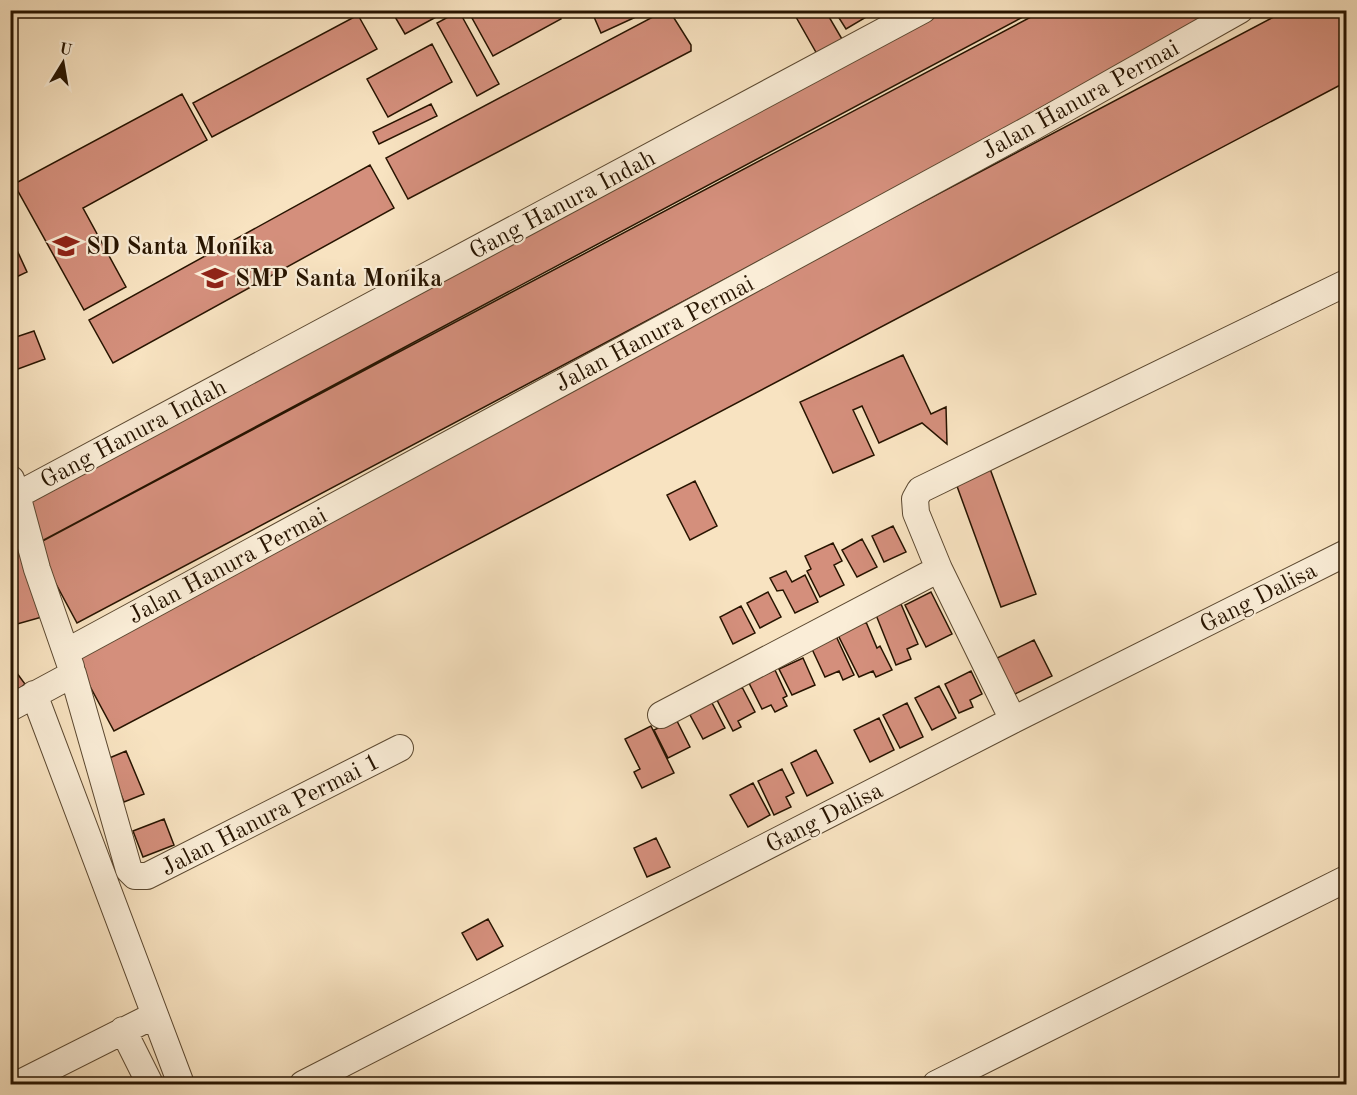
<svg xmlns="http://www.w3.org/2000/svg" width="1357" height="1095" font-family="'Old Standard TT',serif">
  <rect width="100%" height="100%" fill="#f8e3c1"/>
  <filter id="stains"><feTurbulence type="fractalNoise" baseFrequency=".00333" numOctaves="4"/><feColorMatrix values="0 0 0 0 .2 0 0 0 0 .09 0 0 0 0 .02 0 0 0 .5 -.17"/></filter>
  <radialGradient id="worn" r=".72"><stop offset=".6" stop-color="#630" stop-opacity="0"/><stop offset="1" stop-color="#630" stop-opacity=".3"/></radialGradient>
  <!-- building -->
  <path fill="#d48f7c" stroke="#271400" stroke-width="1.5" d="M391,10h58l-44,24z
    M486,10h71l4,9 -68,37 -21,-38z
    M591,10h60l-50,23z
    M666,10h3l22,35v6l-283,148 -22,-41z
    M792,10h33l17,29 -25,15z
    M834,10h37l2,3 -27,16z
    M878,10h16l-12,7z
    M945,10h91l-996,532 -11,-43z
    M1044,10h189l-1156,613 -42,-78z
    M1287,10h59v72l-1232,649 -43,-80z
    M459,11l40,73 -22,12 -40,-73z
    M358,15l19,34 -165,88 -19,-34z
    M432,44l20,38 -64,35 -21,-38z
    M182,94l25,46 -124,68 43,79 -42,23 -70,-126z
    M431,104l6,12 -58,28 -6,-12z
    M370,165l24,43 -281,155 -24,-43z
    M10,235l17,37 -17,8z
    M34,331l11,28 -35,13v-33z
    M903,355l28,59 15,-7 1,37 -25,-21 -43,20 -17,-37 -9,4 21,45 -41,18 -33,-71z
    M989,466l47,128 -35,13 -47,-129z
    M695,481l22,45 -27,14 -23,-45z
    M10,509l32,108 -32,9z
    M893,526l13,26 -22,10 -12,-26z
    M862,539l15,28 -20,10 -15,-27z
    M833,543l9,18 -8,4 10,20 -24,12 -13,-26 4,-2 -6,-13z
    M786,571l6,11 13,-7 13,27 -23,11 -12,-23 -6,1 -7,-13z
    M768,592l13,25 -21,11 -13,-25z
    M931,592l21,42 -26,13 -21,-42z
    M901,604l17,40 -11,5 4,10 -15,6 -20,-50z
    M741,606l14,27 -22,11 -13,-27z
    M866,622l11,26 3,-2 12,24 -16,7 -3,-6 -14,6 -21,-42z
    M836,636l18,39 -11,5 -4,-9 -14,6 -14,-30z
    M1034,640l18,36 -39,19 -18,-36z
    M803,658l12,27 -23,10 -13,-26z
    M11,665l14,19 -14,11 -1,-29z
    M775,670l12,26 -4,2 4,8 -12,6 -4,-7 -9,4 -13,-26z
    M971,671l11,23 -12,6 3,7 -14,6 -14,-29z
    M939,686l17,32 -24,12 -17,-32z
    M742,687l13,25 -17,9 3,6 -8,4 -16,-31z
    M711,701l14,27 -22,11 -14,-26z
    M907,703l16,34 -23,11 -17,-33z
    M879,718l15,32 -24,12 -16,-32z
    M676,719l14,28 -22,11 -14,-28z
    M651,726l23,47 -32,15 -8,-16 6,-3 -15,-30z
    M816,750l17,33 -26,13 -16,-33z
    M126,751l18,43 -20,8 -17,-43z
    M782,769l12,24 -8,4 5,10 -17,8 -16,-34z
    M753,783l17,32 -22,12 -18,-32z
    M164,819l10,26 -31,12 -10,-26z
    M656,838l14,29 -23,10 -13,-29z
    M488,919l15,27 -26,14 -15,-27z"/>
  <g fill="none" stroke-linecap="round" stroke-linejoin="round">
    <!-- minor casing -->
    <g stroke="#5b4830" stroke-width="28">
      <path id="minor" d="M11,479l6,16 20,74 34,98
        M10,499l913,-489
        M66,652l967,-525 207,-117
        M34,694l147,390
        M10,708l63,-34 56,196 6,6h12l253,-128
        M661,715l278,-146
        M1013,720l-74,-151 -23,-56 -1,-14 5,-9 426,-207
        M123,1030l27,54
        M18,1084l137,-69
        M303,1084l710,-364 333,-167
        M936,1084l410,-205"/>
    </g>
    <!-- minor -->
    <use href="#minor" stroke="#faedd7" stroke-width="26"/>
  </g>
  <!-- icons -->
  <defs>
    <g id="school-bare" transform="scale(2.07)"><path d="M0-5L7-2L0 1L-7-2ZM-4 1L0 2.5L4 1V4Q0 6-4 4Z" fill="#8f2418" stroke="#faedd7" stroke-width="2.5" paint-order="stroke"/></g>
  </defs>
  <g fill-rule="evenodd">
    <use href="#school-bare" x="66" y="246"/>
    <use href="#school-bare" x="215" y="278"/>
  </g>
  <g text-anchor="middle" stroke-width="4.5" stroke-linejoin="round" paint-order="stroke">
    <!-- street labels -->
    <g font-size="24" fill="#271400" stroke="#faedd7">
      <text transform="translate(1080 99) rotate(-29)" y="8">Jalan Hanura Permai</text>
      <text transform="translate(562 204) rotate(-28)" y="8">Gang Hanura Indah</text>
      <text transform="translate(654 333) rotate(-28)" y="8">Jalan Hanura Permai</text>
      <text transform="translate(133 433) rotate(-28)" y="8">Gang Hanura Indah</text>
      <text transform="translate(227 565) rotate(-28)" y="8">Jalan Hanura Permai</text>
      <text transform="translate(1258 597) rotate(-27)" y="8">Gang Dalisa</text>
      <text transform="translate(270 814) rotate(-27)" y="8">Jalan Hanura Permai 1</text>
      <text transform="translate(824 817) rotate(-27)" y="8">Gang Dalisa</text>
    </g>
    <!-- poi labels -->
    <g font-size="24" font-weight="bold" fill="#271400" stroke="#faedd7" text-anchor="start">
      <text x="86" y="254">SD Santa Monika</text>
      <text x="235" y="286">SMP Santa Monika</text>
    </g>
  </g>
  <!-- margin -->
  <rect width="1357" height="1095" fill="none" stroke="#f8e3c1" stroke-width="36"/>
  <rect x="12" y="12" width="1333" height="1071" fill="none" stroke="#271400" stroke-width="3"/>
  <rect x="18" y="18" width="1321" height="1059" fill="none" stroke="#271400" stroke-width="1.5"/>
  <!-- north arrow -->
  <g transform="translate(63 63) rotate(11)" stroke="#faedd7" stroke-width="4.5" paint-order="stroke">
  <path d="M0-4.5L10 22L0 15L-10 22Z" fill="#271400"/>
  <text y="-9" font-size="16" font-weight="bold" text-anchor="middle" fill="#271400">U</text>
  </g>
  <rect width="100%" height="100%" filter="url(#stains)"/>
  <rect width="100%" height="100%" fill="url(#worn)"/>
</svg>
